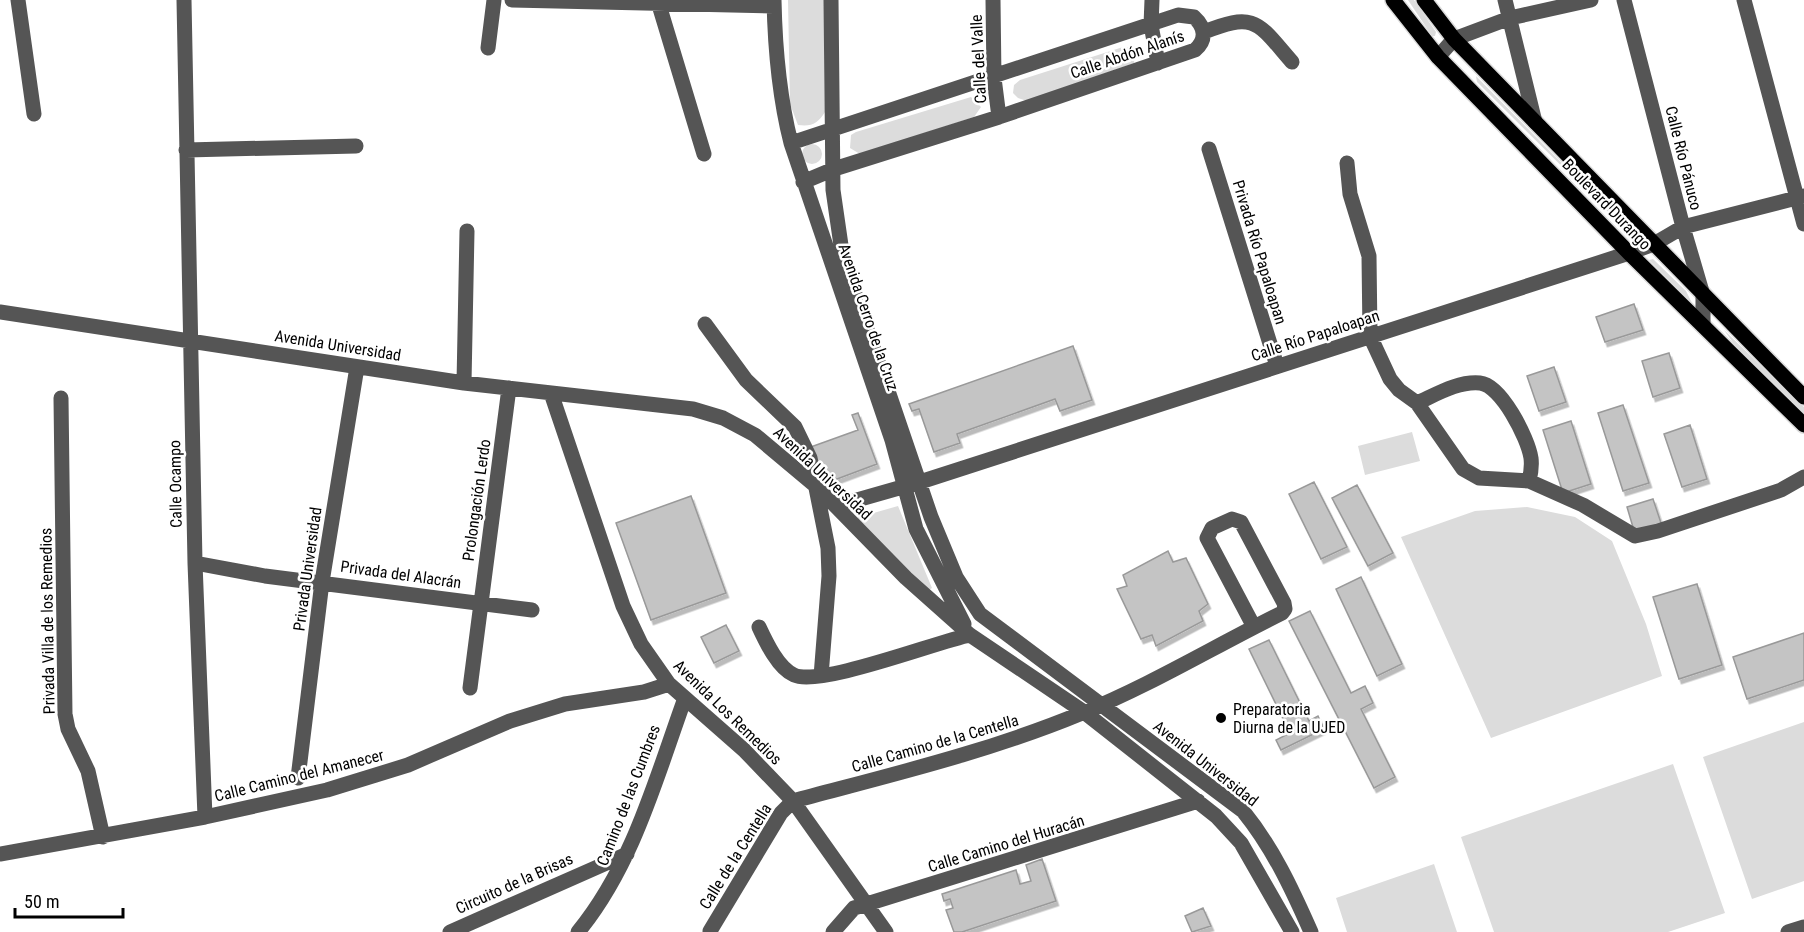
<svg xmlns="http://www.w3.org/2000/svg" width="1804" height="932" font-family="'Roboto Condensed',sans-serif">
  <defs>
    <filter id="shadow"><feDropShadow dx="2.5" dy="4.5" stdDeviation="0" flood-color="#0004"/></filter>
  </defs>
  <rect width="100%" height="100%" fill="#fff"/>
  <!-- green -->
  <path fill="#dcdcdc" d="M788,0h36l1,112c-7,11 -13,15 -27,13l-8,-21z
    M1408,0h6l22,32 -1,4h-3z
    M1123,47h8l4,4 -1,12 -107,38 -9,-3 -5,-5 1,-8 6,-5z
    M1476,76l147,149 -1,1 -145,-144z
    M971,97l10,10 -7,10 -114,37 -10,-6 1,-13 5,-3z
    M802 154a10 10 0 1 1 20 0a10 10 0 1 1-20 0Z
    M1653,259l33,32 6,12 -43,-43z
    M1724,330l80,77v7l-68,-67z
    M1412,432l8,29 -55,14 -7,-29z
    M898,506l34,82 -3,2 -74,-68 1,-4z
    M1527,507l48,10 37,24 34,83 16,52 -171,62 -90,-201 74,-26z
    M1804,722v159l-52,18 -49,-142z
    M1673,764l52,149 -57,19h-174l-33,-95z
    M1434,864l23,68h-110l-11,-34z"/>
  <!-- building -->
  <path fill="#c4c4c4" stroke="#999" stroke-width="1.5" filter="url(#shadow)" d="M1634,304l9,26 -38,12 -9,-25z
    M1073,346l19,54 -32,11 -5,-12 -98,35 3,9 -26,9 -15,-43 -7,2 -3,-7z
    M1669,353l11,35 -27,9 -11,-36z
    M1554,367l12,35 -27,9 -12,-35z
    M1623,405l26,78 -26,8 -25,-78z
    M858,413l19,51 -56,21 -13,-37 50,-18 -6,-15z
    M1571,421l20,63 -28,9 -20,-63z
    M1690,425l17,54 -25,8 -18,-53z
    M1314,482l33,65 -26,12 -32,-65z
    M1357,485l36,68 -25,13 -36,-68z
    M691,496l35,97 -75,27 -35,-97z
    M1653,499l9,27 -27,8 -8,-27z
    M1168,551l5,11 13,-4 22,46 -9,7 4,10 -47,25 -4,-11 -11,4 -24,-50 10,-3 -4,-11z
    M1361,577l41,87 -25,12 -41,-87z
    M1697,584l25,81 -43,14 -26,-82z
    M1310,611l41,82 14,-7 8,17 -12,6 34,68 -21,11 -85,-167z
    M726,625l13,26 -25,12 -13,-26z
    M1804,633v47l-57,19 -14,-42z
    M1269,640l40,81 9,-5 6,13 -43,21 -5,-10 14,-7 -41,-84z
    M1042,859l14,42 -94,31h-8l-8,-22 7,-2 -3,-9 -6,2 -2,-7 74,-24 4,14 11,-3 -5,-16z
    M1203,908l8,18 -19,6 -7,-16z"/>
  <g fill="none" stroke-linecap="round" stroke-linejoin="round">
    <!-- major casing -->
    <g stroke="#dbdbdb" stroke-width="18">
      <path id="major" d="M1393,0l45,57 191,196 175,172
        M1424,0l30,39 350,358"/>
    </g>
    <!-- minor -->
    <path stroke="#555" stroke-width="15" d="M18,0l16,114
      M184,0l11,563 10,254
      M512,0l262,6
      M774,0c1,49 5,96 17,143l101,297 24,89 48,95
      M831,0l2,190 10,69 88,258 25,60 24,37 263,197c30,37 49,78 68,121
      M993,0l1,78 5,39
      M1152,0l-1,25 7,38
      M1505,0l30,122
      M1624,0l59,227 20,68v30
      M1744,0l60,224
      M659,5l45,149
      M1204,32c52,-21 54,-9 88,30
      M488,48l6,-48
      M1438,57l16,-18 56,-21 81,-18
      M791,143l387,-128 16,2c11,10 13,23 1,33l-196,67 -165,52 -31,13
      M1209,149l68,217
      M186,150l170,-4
      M1347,163l3,31 19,62 1,80 20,43 9,11 18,13 46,66 16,9 50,3 54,24 52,31 23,-5 123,-41 23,-13
      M0,312l464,71 229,26 30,9 32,17 62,52 89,91 64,57 114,77 132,104 25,27 51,89
      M705,324l41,56 49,47 15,31 18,90 1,28 -8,100
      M464,383l3,-152
      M551,393l72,213 18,38 28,40 75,66 49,51 93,131
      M61,398l4,316 3,15 20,42 15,66
      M1417,403c20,-9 41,-22 63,-20 21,2 48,55 51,75 1,8 0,15 -2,23
      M836,506l84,-24 709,-229 25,-9 29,-17 121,-31
      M195,563l70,13 267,34
      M759,627c7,15 19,41 35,48 26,12 142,-33 176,-40
      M470,688l39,-300
      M298,778l24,-196 35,-215
      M0,854l205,-37 122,-27 81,-25 102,-44 55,-17 79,-12 25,-8
      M710,931l71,-118 12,-12c97,-26 195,-49 289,-88 69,-28 133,-67 200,-100l3,-4 -1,-6 -43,-81 -9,-3 -20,9 -5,10 47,89
      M450,932l177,-78
      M578,932c55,-67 78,-154 107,-234
      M833,932l21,-24 344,-107
      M1788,932l16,-5"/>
    <!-- major -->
    <use href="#major" stroke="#000" stroke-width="15"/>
  </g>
  <!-- markers -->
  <circle fill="#000" stroke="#fff" stroke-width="2" cx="1221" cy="718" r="6"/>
  <g text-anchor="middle" stroke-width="5" stroke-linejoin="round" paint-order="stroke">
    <!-- street labels -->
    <g font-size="16" fill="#000" stroke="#fff">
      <text transform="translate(1127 54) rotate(-19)" y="6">Calle Abdón Alanís</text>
      <text transform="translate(978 59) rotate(-93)" y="6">Calle del Valle</text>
      <text transform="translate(1684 158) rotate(76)" y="6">Calle Río Pánuco</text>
      <text transform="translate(1607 204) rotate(46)" y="6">Boulevard Durango</text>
      <text transform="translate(1260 252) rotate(73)" y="6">Privada Río Papaloapan</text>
      <text transform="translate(869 317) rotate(71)" y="6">Avenida Cerro de la Cruz</text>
      <text transform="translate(1315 335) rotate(-18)" y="6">Calle Río Papaloapan</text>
      <text transform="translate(338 345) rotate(9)" y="6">Avenida Universidad</text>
      <text transform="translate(823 473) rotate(43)" y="6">Avenida Universidad</text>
      <text transform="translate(175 484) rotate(-91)" y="6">Calle Ocampo</text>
      <text transform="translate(476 500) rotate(-82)" y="6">Prolongación Lerdo</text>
      <text transform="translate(307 569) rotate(-82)" y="6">Privada Universidad</text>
      <text transform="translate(401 574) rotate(8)" y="6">Privada del Alacrán</text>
      <text transform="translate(47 621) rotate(-91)" y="6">Privada Villa de los Remedios</text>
      <text transform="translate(728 712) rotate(44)" y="6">Avenida Los Remedios</text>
      <text transform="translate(935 743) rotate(-16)" y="6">Calle Camino de la Centella</text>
      <text transform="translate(1206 763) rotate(38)" y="6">Avenida Universidad</text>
      <text transform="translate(299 775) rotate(-14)" y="6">Calle Camino del Amanecer</text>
      <text transform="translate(628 795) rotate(-69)" y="6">Camino de las Cumbres</text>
      <text transform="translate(1006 843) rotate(-17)" y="6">Calle Camino del Huracán</text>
      <text transform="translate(735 856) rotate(-58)" y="6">Calle de la Centella</text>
      <text transform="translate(514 883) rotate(-24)" y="6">Circuito de la Brisas</text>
    </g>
    <!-- poi labels -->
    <g font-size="16" fill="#000" stroke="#fff" text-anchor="start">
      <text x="1233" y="715">Preparatoria<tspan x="1233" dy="18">Diurna de la UJED</tspan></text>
    </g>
  </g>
  <!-- scale -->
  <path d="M15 908v9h108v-9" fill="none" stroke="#000000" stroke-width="3"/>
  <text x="24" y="908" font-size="18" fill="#000000" stroke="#ffffff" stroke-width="4.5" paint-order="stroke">50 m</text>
</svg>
